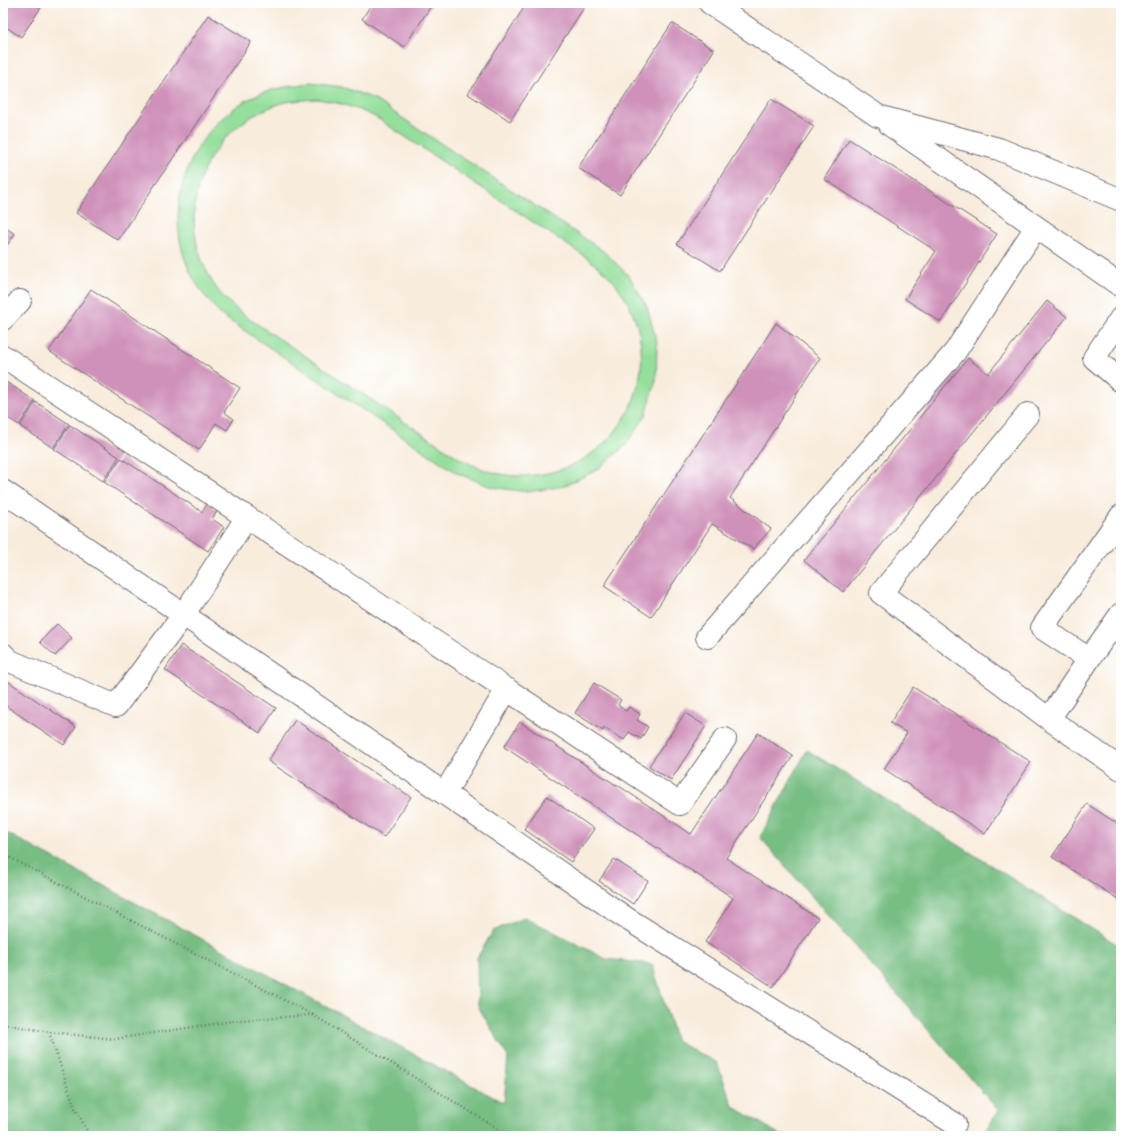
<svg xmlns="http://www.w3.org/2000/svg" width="1124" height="1139" font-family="Mynerve,sans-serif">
  <rect width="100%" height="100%" fill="#fff"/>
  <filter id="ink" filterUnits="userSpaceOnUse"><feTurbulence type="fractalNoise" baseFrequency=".025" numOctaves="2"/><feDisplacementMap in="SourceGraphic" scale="8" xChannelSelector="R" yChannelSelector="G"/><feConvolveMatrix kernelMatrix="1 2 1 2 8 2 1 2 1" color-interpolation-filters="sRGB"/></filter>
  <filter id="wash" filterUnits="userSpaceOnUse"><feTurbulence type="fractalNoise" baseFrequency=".012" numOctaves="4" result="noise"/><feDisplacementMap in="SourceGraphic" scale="16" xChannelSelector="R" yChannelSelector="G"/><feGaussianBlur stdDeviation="0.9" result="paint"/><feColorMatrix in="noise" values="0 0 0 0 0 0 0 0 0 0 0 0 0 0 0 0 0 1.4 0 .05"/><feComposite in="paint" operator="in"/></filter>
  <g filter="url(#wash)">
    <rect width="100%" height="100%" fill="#f8ecdc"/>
    <!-- green -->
    <path fill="#94df9b" stroke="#5b806b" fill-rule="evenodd" d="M310,83l32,4 30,11 230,152 27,26 18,31 10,36 -1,37 -10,35 -21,31 -28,24 -33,16 -36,6 -37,-5 -34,-14 -236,-158c-14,-16 -28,-32 -35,-53 -23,-60 6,-133 63,-163 19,-10 40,-13 61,-16zM318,99c22,4 40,9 59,19l210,140c11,9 23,17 31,29 59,81 0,190 -99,189 -22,0 -42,-8 -60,-18l-211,-140c-11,-9 -22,-17 -31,-29 -47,-68 -19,-156 59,-184 14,-5 28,-5 42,-6z"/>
    <!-- forest -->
    <path fill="#77be83" stroke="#4c705f" d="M807,750l314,197v189h-140l18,-25 -239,-274z
      M3,831l501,272 4,-46 -30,-51 -1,-48 16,-27 32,-14 81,42 46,5 24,77 41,22 16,43 49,30h-779z"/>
    <g id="blocks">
      <!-- building -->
      <path fill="#cf90b9" d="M3,3h41l-23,34 -18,-12z
        M372,3h61l-29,44 -42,-28z
        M527,3h60l-77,118 -42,-27z
        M208,15l43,27 -133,198 -42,-27z
        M672,23l42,27 -94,145 -42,-27z
        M771,99l43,27 -94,145 -43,-27z
        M849,139l148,95 -56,88 -36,-23 31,-48 -112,-72z
        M3,226l12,8 -12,17z
        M91,289l149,99 -16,24 10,7 -7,11 -11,-7 -17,27 -150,-99z
        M1047,301l20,16 -224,275 -39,-32 164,-202 20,16z
        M776,323l44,35 -90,140 41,31 -18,20 -41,-25 -61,93 -47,-31z
        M3,380l32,21 -16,24 -16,-10z
        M36,402l33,22 -16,24 -33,-22z
        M70,425l49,32 -16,24 -49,-32z
        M121,458l81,54 6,-9 10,7 -6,9 12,8 -16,24 -104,-69z
        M57,624l15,14 -17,18 -15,-14z
        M181,645l95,63 -16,25 -95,-63z
        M3,678l73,49 -12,18 -61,-41z
        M594,683l27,17 -3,5 8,6 3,-4 11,7 -3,6 11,7 -7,12 -12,-7 -5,8 -20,-12 -1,3 -28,-18z
        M913,687l118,75 -46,72 -101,-65 23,-36 -17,-10z
        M685,713l21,13 -35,54 -22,-14z
        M295,720l116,77 -27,40 -116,-76z
        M520,722l96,63v-1l75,50 67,-101 35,23 -67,102 92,60 -45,69 -68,-45 28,-44 -229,-151z
        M547,796l47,33 -23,33 -47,-33z
        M1087,804l34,22v75l-69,-44z
        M614,859l34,22 -15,23 -34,-23z"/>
    </g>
  </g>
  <g filter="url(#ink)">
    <use href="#blocks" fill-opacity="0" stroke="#6d6973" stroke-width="1"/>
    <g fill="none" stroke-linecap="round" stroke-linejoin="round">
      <!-- minor casing -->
      <g stroke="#6d6973" stroke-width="24">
        <path id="minor" d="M710,3l168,113 121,33 122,51
          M890,125l231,161
          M1121,318l-27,40 27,23
          M3,319l17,-18
          M3,356l677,448 45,-65
          M1028,414l-147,179 168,126 72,50
          M3,491l623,427 329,206
          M707,637l248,-285 81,-125
          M3,654l7,7 106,45 68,-92 63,-97
          M1089,659l32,-45
          M1049,719l40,-60 -47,-31 79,-112
          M445,793l62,-104"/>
      </g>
      <!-- path -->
      <path stroke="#6d6973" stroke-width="2.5" stroke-dasharray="1 3" stroke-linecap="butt" d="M3,854l310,161
        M3,1024l46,8 65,7 126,-19 73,-5 197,121
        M49,1032l26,76 15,28"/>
      <!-- minor -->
      <use href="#minor" stroke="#fff" stroke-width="22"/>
    </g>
  </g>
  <!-- margin -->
  <rect width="1124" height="1139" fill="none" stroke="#fff" stroke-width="16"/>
</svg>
